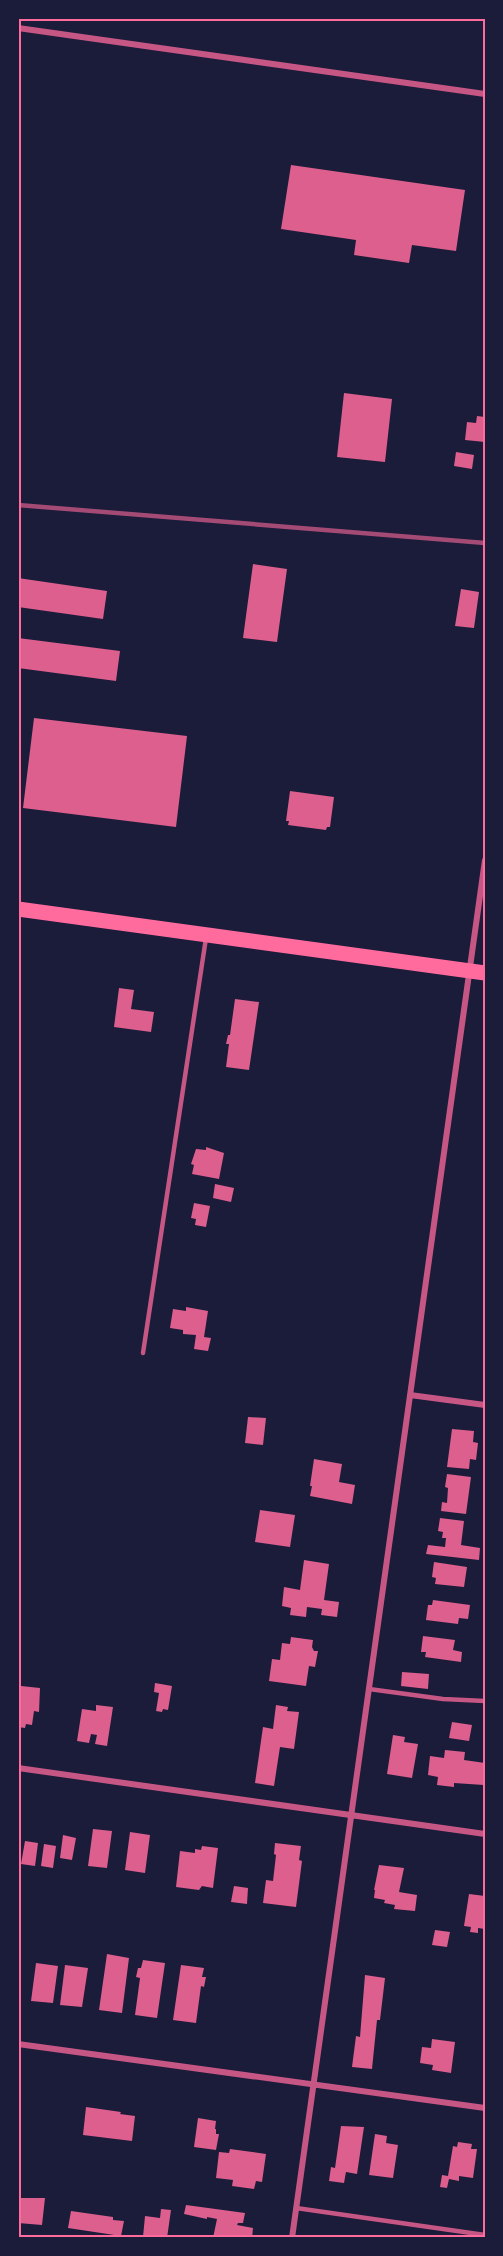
<svg xmlns="http://www.w3.org/2000/svg" width="503" height="2256" font-family="Ubuntu,sans-serif">
  <rect width="100%" height="100%" fill="#1b1b3a"/>
  <!-- building -->
  <path fill="#dd5f8e" d="M291,165l174,25 -9,61 -44,-6 -3,18 -55,-8 2,-15 -75,-11z
    M344,393l48,6 -7,63 -48,-5z
    M477,416l8,1v25l-20,-2 2,-18 9,1z
    M456,452l18,3 -2,14 -18,-3z
    M253,564l34,5 -10,73 -34,-4z
    M18,578l89,13 -4,28 -85,-12z
    M461,589l18,3 -5,36 -19,-2z
    M18,638l102,13 -4,30 -98,-13z
    M34,718l153,18 -11,91 -153,-19z
    M290,791l44,6 -4,30h-3l-1,3 -38,-5 1,-4h-3z
    M119,988l15,2 -3,19 23,3 -3,20 -37,-5z
    M235,999l24,3 -10,68 -23,-3 3,-23h-3l2,-9h2z
    M206,1147l18,6 -5,26 -27,-5 2,-9 -3,-1 5,-15 10,1z
    M215,1184l19,4 -3,14 -18,-4z
    M194,1203l16,3 -4,21 -11,-2 1,-6 -5,-1z
    M186,1307l22,4 -4,26 7,1 -3,13 -14,-2 2,-14 -13,-1v-4l-13,-2 3,-19 13,2z
    M248,1417l18,1 -3,27 -18,-2z
    M452,1429l22,2 -1,11 5,1 -2,17 -6,-1 -1,10 -22,-2z
    M314,1459l28,5 -3,18 16,3 -3,19 -42,-8 2,-10h-2z
    M447,1474l24,3 -5,37 -25,-3 1,-9 5,1 1,-15 -3,-1z
    M260,1510l35,5 -5,32 -35,-5z
    M440,1518l24,3 -3,24 19,3 -1,12 -53,-6 2,-9 17,2 1,-9h-4l1,-6 -5,-1z
    M304,1560l25,4 -5,36 15,2 -2,15 -16,-2 1,-6 -15,-2 -1,10 -16,-2 1,-7 -9,-2 2,-19 16,3z
    M434,1562l33,5 -3,20 -29,-3 1,-6 -4,-1z
    M433,1600l37,5 -2,14 -9,-1 -1,6 -32,-4 2,-15h4z
    M423,1636l32,4 -2,10 9,2 -1,10 -36,-5 1,-5h-5z
    M291,1637l22,3 -1,7 2,4h4l-3,16 -6,-1 -3,20 -37,-5 3,-22 8,1 2,-17 8,1z
    M402,1672l27,2 -1,15 -27,-3z
    M18,1682l3,1v3l19,2 -1,24 -5,-1 -2,14 -6,-1 -1,4 -7,-1z
    M155,1683l17,3 -4,24 -5,-1 -1,3 -6,-1 3,-18 -5,-1z
    M96,1705l17,2 -6,39 -12,-2 2,-9 -6,-1 -2,9 -12,-2 5,-32 14,2z
    M276,1705l12,2 -1,4 12,1 -5,37 -14,-2 -6,39 -19,-3 8,-56 10,2z
    M452,1722l20,3 -3,16 -20,-3z
    M393,1735l12,2 -1,5 14,2 -6,34 -25,-4z
    M445,1750l20,2 -1,8 21,3 -1,22 -30,-2v4l-17,-2 1,-8 -10,-2 2,-19 14,2z
    M93,1829l19,2 -5,37 -19,-2z
    M130,1832l20,3 -5,38 -20,-3z
    M63,1835l13,3 -4,22 -12,-2z
    M25,1841l13,2 -3,23 -14,-2z
    M275,1843l26,3 -2,14 3,1 -6,46 -33,-4 3,-23 7,1 3,-26 -2,-1z
    M44,1844l12,2 -3,22 -12,-2z
    M202,1846l16,2 -5,40 -11,-2 -3,4 -23,-3 4,-36 15,2v-4l6,1z
    M379,1865l25,3 -5,24 18,3 -2,16 -21,-2 1,-4 -11,-2 1,-3 -11,-2 1,-8h-1z
    M234,1886l14,2 -1,16 -16,-2z
    M469,1894l16,2v33l-7,-1v5l-8,-1 1,-5 -7,-1z
    M435,1930l15,2 -3,15 -15,-2z
    M107,1954l22,4 -7,55 -23,-3z
    M143,1960l22,3 -8,55 -22,-3 5,-37 -4,-1 2,-9h3z
    M36,1963l22,3 -5,37 -22,-2z
    M65,1965l23,3 -6,39 -22,-2z
    M181,1965l23,3 -2,9h4l-2,10 -3,-1 -5,37 -23,-3z
    M365,1975l20,3 -5,42h-3l-5,49 -20,-2 4,-31 4,1z
    M432,2039l23,3 -4,31 -19,-3 1,-5 -13,-2 2,-16 9,1z
    M86,2107l35,5 -1,2 15,2 -3,25 -49,-6z
    M198,2118l18,3 -1,8h1v5h3l-3,16 -22,-3z
    M341,2126l23,1 -7,47 -11,-2 -2,11 -15,-2 2,-14 4,1z
    M375,2134l12,2 -1,7 12,2 -5,33 -24,-3z
    M458,2142l14,2 -1,5h6l-4,29 -14,-2v5l-10,-2 -2,9 -7,-1 2,-12 6,1 5,-30 4,1z
    M230,2149l36,5 -4,28 -6,-1 -2,8 -22,-3 1,-6 -17,-2 3,-26 10,1z
    M18,2198h27l-3,27 -24,-2z
    M186,2205l59,8 -2,10h-5l-1,2 16,3 -1,10h-39l4,-19 -10,-2v2l-23,-5z
    M161,2209l10,1 -4,28 -24,-1 2,-21 15,2z
    M71,2211l42,6v3l11,1 -3,15 -53,-8z"/>
  <g fill="none" stroke-linecap="round" stroke-linejoin="round">
    <!-- service -->
    <path stroke="#c65784" stroke-width="4.5" d="M143,1353l63,-415
      M369,1689l74,10 42,2
      M296,2208l189,27"/>
    <!-- minor -->
    <path stroke="#c65784" stroke-width="6" d="M18,28l467,66
      M410,1395l75,10
      M18,1768l467,66
      M18,2044l467,64
      M292,2238l193,-1378"/>
    <!-- primary -->
    <path stroke="#ff6b9d" stroke-width="15" d="M18,909l467,64"/>
    <!-- rail -->
    <path stroke="#a44b75" stroke-width="4.5" d="M18,505l467,38"/>
  </g>
  <!-- border -->
  <rect width="503" height="2256" fill="none" stroke="#1b1b3a" stroke-width="39"/>
  <rect x="20" y="20" width="464" height="2216" fill="none" stroke="#ff6b9d" stroke-width="2"/>
</svg>
